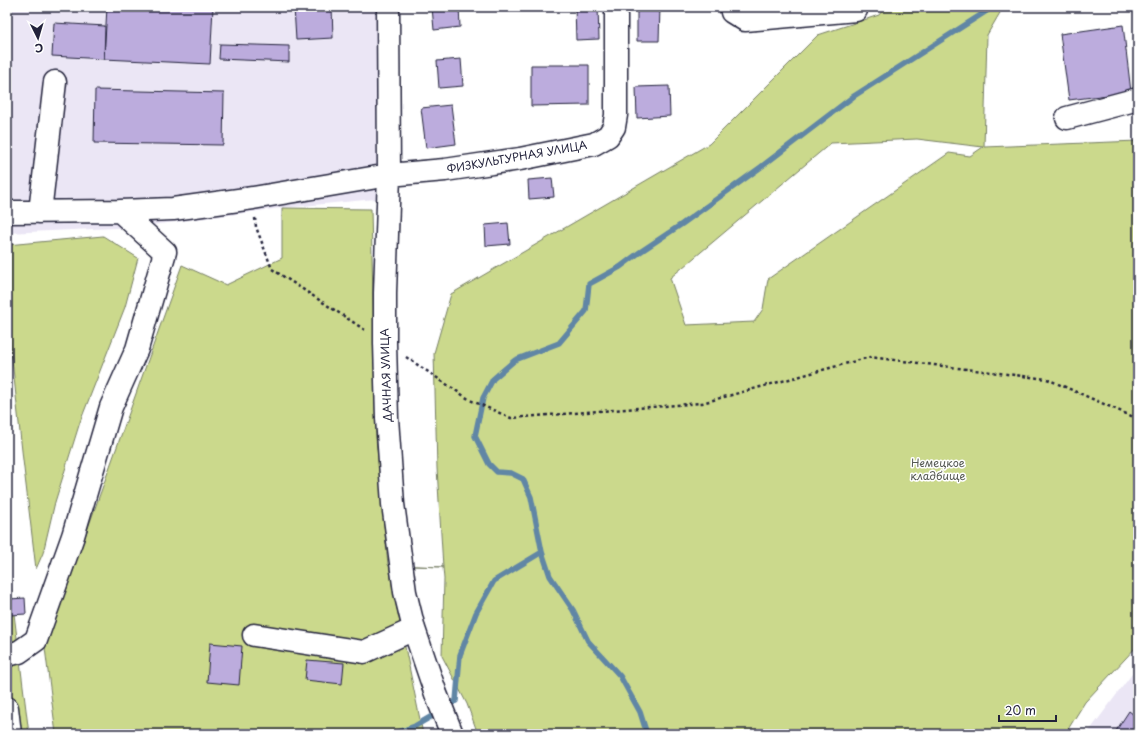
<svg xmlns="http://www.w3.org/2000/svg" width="1145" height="741" font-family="'Playpen Sans',sans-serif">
  <rect width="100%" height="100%" fill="#fff"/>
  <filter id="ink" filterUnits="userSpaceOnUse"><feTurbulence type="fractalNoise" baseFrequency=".025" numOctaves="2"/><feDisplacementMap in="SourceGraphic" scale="8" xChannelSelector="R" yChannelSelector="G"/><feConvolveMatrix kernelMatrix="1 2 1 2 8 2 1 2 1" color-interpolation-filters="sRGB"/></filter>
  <g filter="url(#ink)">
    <!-- built -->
    <path fill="#ebe6f5" d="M7,7h378l1,191 -104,10 -145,19 -130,6z
      M1138,666v68h-51z"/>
    <!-- green -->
    <path fill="#cbd98c" stroke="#767e64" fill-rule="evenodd" d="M885,7h129l-13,4 -14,24 -3,112 154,-6v504l-53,57 -20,32h-587l-11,-30 -25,-48 2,-77 -1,-12 -54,-2 3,19 31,150h-367l-11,-86 137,-383 44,20 56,-27v-50l89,1 5,229 12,127 55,2 -6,-99 -3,-115 17,-59 258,-150 109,-109 61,-20zM917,139l66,8 -13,9 -21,-3 -181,126 -5,30 -9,13 -68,3 -16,-47 161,-135z
      M103,236l35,22 -13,49 -45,115 -25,80 -12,51 -7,16 -13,-109 -14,-128 -2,-12v-75z
      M7,558l22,176h-22z"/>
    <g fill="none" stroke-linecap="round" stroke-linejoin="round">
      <!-- stream -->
      <path stroke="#6186a5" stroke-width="5.5" d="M446,707l10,-6 4,-46 16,-42 18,-32 48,-29
        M393,734l22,-8 24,-14
        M647,734l-7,-22 -20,-36 -32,-35 -15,-31 -23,-34 -8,-24 -11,-55 -8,-18 -12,-6 -14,-1 -8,-8 -14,-28 8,-38 10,-19 22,-19 44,-17 27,-32 3,-27 31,-17 20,-15 42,-28 79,-57 93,-71 139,-89"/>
    </g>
    <!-- building -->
    <path fill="#bcacdd" stroke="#22223b" d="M107,7h106l-3,57 -106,-5z
      M294,7h38l1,31 -37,2z
      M432,7h27l1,20 -26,3z
      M575,7h23l1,32 -23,1z
      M637,7h23l-1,34h-22z
      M54,23l51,3 -1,33 -52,-3z
      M1123,25l8,67 -62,8 -9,-66z
      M220,44l69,2v16l-70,-3z
      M461,59l2,27 -24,2 -2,-27z
      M531,65h58v40l-58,1z
      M669,86l1,30 -33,2 -1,-31z
      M95,90l129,3 -1,52 -129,-2z
      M451,105l5,39 -30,4 -5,-40z
      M552,178l2,19 -25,2 -1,-19z
      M508,223l2,21 -24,2 -1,-21z
      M25,598l1,16 -16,1 -1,-16z
      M210,643l32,3 -3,39 -32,-3z
      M307,660l37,3 -2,21 -37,-4z
      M1129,711l9,7v16h-24z"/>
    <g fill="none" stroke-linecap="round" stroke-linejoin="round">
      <!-- minor casing -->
      <g stroke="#22223b" stroke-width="25">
        <path id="minor" d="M388,7l1,168 -4,118v50l2,75 6,86 12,88 9,37 22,65 16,40
          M731,7l1,5 13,8 111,-10
          M1067,118l71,-19
          M120,211l53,-2 80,-11 136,-23 56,-5 75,-11 74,-15 14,-8 6,-9 2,-12v-108
          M7,212l113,-1 45,41 -28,97 -26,58 -38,129 -37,104 -17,12 -12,3
          M40,212l15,-130
          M254,635l110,17 50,-23
          M7,708l3,26"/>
      </g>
      <!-- path -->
      <path stroke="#22223b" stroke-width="2.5" stroke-dasharray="3 3" stroke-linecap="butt" d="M255,218l1,9 16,42 93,61
        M406,357l64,43 41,18 191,-15 168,-46 177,22 91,40"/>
      <!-- minor -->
      <use href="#minor" stroke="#fff" stroke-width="22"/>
    </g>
  </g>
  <g text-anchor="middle" stroke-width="3" stroke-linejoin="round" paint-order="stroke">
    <!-- street labels -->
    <g font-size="11" fill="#22223b" stroke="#fff">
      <text transform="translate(517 157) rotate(-10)" y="4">ФИЗКУЛЬТУРНАЯ УЛИЦА</text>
      <text transform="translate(386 375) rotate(-92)" y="4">ДАЧНАЯ УЛИЦА</text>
    </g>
    <!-- park labels -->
    <g font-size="11" fill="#555953" stroke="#fff">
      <text x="938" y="467">Немецкое<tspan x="938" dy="13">кладбище</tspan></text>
    </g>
  </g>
  <!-- margin -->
  <rect width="1145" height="741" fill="none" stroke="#fff" stroke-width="24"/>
  <rect x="12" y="12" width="1121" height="717" fill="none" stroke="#22223b" stroke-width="1.5" filter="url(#ink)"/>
  <!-- north arrow -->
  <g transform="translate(38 38) rotate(175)" stroke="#ffffff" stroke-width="3" paint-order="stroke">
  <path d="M0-3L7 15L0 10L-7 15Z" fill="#22223b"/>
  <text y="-6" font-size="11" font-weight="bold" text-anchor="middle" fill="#22223b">С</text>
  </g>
  <!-- scale -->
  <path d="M999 715v6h57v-6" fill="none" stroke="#22223b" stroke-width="2"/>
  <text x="1005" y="715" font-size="12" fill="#22223b" stroke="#ffffff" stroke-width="3" paint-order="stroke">20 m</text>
</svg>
